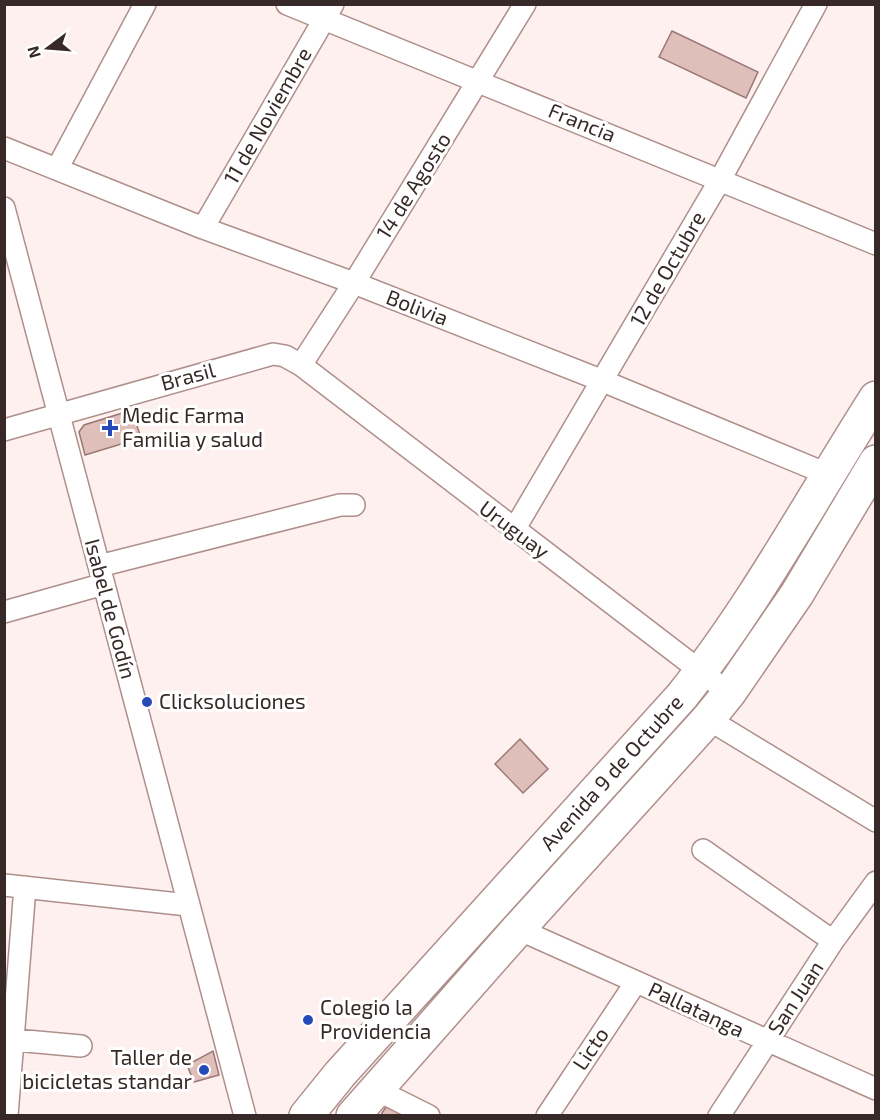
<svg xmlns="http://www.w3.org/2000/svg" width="880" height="1120" font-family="'Exo 2',sans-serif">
  <rect width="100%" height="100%" fill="#fef0ee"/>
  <!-- building -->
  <path fill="#e0beba" stroke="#987975" stroke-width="1.5" d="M672,31l86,41 -12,26 -87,-41z
    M132,410l9,28 -56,17 -6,-23 5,-7z
    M520,739l28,30 -25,24 -28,-29z
    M213,1051l6,24 -25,7 -7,-17z
    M386,1107l18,7 -1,2h-23z"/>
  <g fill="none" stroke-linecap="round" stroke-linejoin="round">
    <!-- street casing -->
    <g stroke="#af8f8b" stroke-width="24">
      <path id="street" d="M287,4l589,240
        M4,148l199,80 151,55 249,98 224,93
        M57,169l88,-165
        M4,208l241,908
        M203,228l130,-224
        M301,365l53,-82 171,-279
        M4,430l269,-76 12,2 16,9 428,328
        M514,530l206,-350 96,-176
        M99,566l241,-61h14
        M4,612l100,-28
        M708,719l168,102
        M703,850l130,91
        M4,885l184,20
        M518,929l358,160
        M4,1039l77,7
        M375,1089l54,27
        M7,1116l18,-229
        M547,1116l89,-134
        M719,1116l114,-175 43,-59"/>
    </g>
    <!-- primary casing -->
    <g stroke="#af8f8b" stroke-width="36">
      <path id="primary" d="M306,1116l34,-42 342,-378c74,-93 130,-198 194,-298
        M353,1116l165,-187 190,-210 21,-26 68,-99 79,-132"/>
    </g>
    <!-- street -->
    <use href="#street" stroke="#fff" stroke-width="21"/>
    <!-- primary -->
    <use href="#primary" stroke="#fff" stroke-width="33"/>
  </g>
  <!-- markers -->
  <g fill="#254ab8" stroke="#fff" stroke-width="2">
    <path d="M107 419h6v6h6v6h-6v6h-6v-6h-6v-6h6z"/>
    <circle cx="147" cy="702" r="6"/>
    <circle cx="308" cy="1020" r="6"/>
    <circle cx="204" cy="1070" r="6"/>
  </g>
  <g text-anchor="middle" stroke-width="6" stroke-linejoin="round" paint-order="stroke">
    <!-- street labels -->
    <g font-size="21" fill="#362928" stroke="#fff">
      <text transform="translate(268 116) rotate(-60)" y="7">11 de Noviembre</text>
      <text transform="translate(582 123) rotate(22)" y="7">Francia</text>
      <text transform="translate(414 186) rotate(-58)" y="7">14 de Agosto</text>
      <text transform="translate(668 269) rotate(-60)" y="7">12 de Octubre</text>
      <text transform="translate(417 308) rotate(21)" y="7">Bolivia</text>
      <text transform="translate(188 377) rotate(-15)" y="7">Brasil</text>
      <text transform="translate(514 530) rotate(37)" y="7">Uruguay</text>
      <text transform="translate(110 609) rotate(75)" y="7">Isabel de Godín</text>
      <text transform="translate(612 773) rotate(-48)" y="7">Avenida 9 de Octubre</text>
      <text transform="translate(796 998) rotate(-57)" y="7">San Juan</text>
      <text transform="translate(696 1010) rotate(25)" y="7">Pallatanga</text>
      <text transform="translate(591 1049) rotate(-56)" y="7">Licto</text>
    </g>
    <!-- poi labels -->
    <g font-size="21" fill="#362928" stroke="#fff" text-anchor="start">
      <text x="122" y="423">Medic Farma<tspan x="122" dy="24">Familia y salud</tspan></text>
      <text x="159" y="709">Clicksoluciones</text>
      <text x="320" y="1015">Colegio la<tspan x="320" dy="24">Providencia</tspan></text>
      <text x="192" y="1065" text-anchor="end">Taller de<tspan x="192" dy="24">bicicletas standar</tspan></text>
    </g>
  </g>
  <!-- border -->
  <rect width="880" height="1120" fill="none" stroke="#362928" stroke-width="12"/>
  <!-- north arrow -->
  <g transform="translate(48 48) rotate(254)" stroke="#ffffff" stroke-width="4.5" paint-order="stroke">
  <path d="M0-4.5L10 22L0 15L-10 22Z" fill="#362928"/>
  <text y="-9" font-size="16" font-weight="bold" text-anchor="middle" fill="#362928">N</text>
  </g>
</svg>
